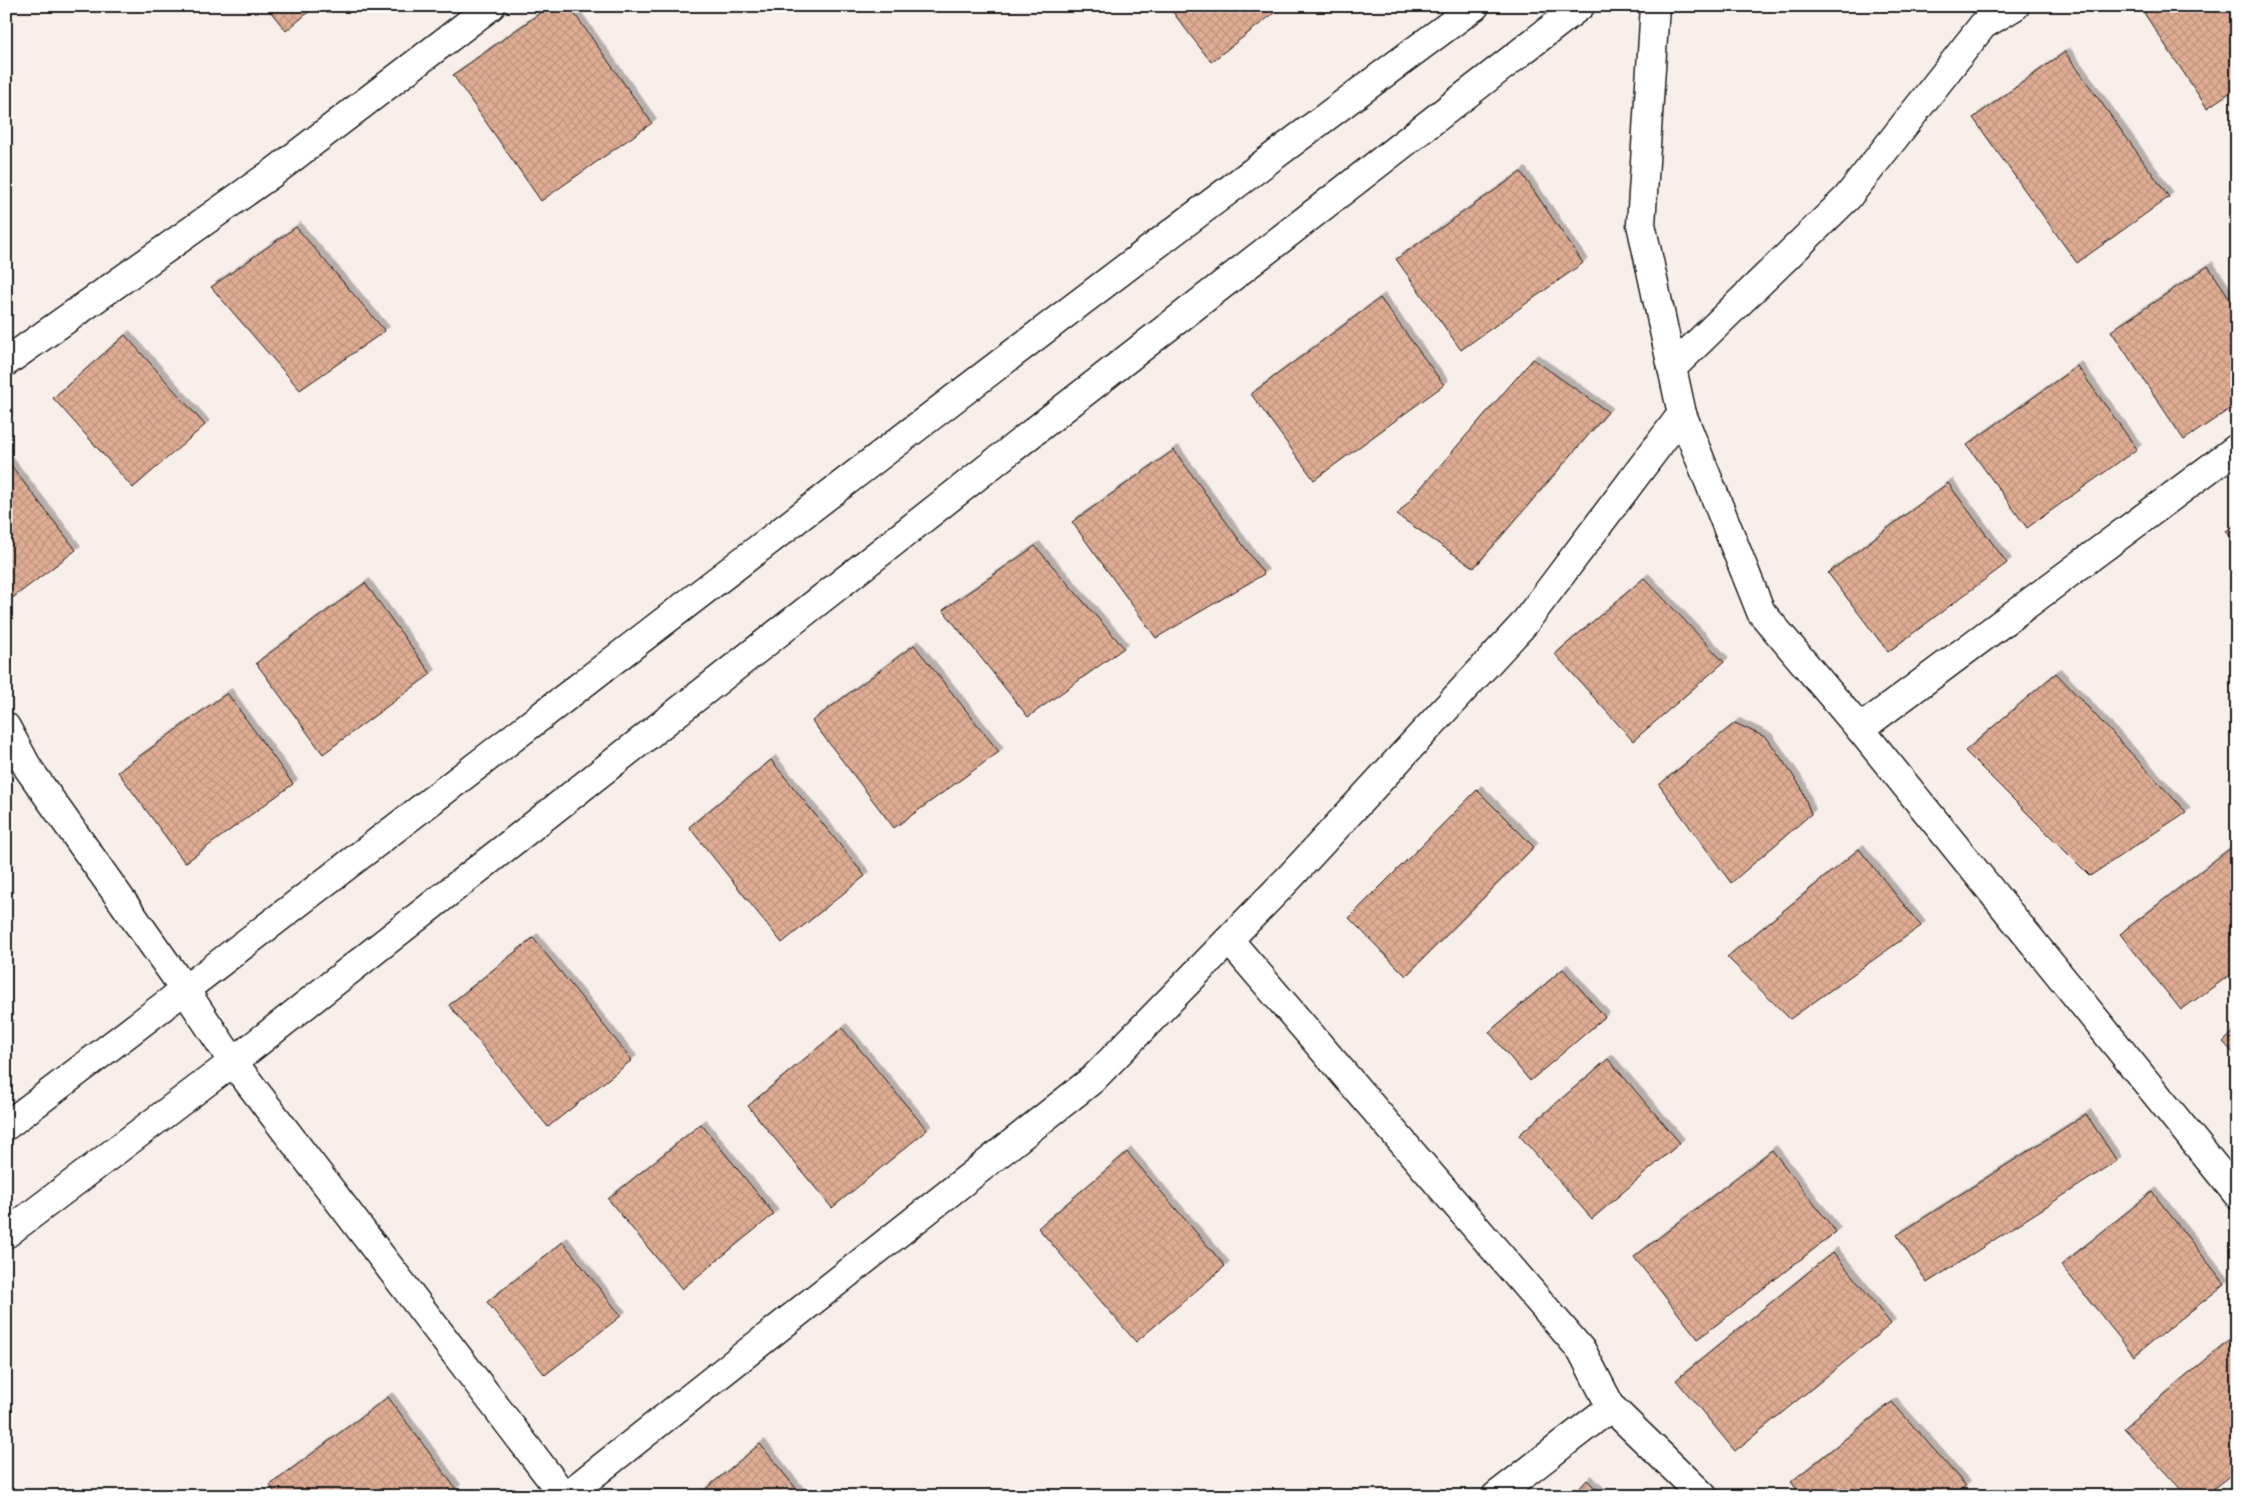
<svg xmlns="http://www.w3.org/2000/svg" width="2243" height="1502" font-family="Mali,sans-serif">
  <defs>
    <pattern id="building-cross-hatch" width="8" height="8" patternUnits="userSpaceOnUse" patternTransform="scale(1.25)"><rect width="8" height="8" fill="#e0ad94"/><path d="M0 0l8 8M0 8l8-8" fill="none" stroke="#c0947f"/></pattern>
    <filter id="shadow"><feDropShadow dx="4.5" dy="-4.5" stdDeviation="0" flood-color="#0004"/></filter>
  </defs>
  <rect width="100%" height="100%" fill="#f9efea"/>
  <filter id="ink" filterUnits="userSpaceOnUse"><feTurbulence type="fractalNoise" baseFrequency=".02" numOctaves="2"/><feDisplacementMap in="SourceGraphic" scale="10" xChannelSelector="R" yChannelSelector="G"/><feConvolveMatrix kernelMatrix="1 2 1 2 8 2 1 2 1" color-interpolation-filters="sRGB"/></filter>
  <g filter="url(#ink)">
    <!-- building -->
    <path fill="url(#building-cross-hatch)" stroke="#1c1c1c" filter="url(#shadow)" d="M266,6h50l-30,25z
      M550,6h19l83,117 -111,78 -88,-126z
      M1168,6h115l-72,56z
      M2154,6h83v82l-30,20 -63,-95z
      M2065,52l104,145 -92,66 -104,-145z
      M1521,172l62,91 -122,87 -65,-91z
      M296,227l89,104 -85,59 -89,-103z
      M2208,266l29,43v95l-53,36 -73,-109z
      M1380,298l64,87 -130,95 -63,-86z
      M125,335l80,90 -72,63 -80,-90z
      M1533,359l75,53 -134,156 -77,-53z
      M2077,366l60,83 -110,79 -60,-83z
      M1174,450l90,124 -108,64 -84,-116z
      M6,459l70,91 -70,53z
      M1948,483l59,80 -119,89 -60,-79z
      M2237,524v22l-11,-15z
      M1035,546l89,102 -96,69 -85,-107z
      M1644,578l80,84 -91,79 -78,-87z
      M365,583l66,91 -108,80 -67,-91z
      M914,645l85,107 -105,76 -82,-107z
      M2056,673l130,139 -96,64 -125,-125z
      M227,693l66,91 -108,79 -67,-91z
      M1735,723l32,15 34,49 10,27 -80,69 -72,-98z
      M771,760l94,116 -83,67 -93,-116z
      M1477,790l57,57 -128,129 -57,-58z
      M2237,843v127l-56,40 -61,-76z
      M1859,849l62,77 -131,93 -63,-62z
      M533,938l99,122 -84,67 -99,-122z
      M1563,969l42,48 -75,64 -41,-49z
      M842,1028l85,102 -95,78 -84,-102z
      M2237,1029v28l-14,-15z
      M1608,1059l72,84 -88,76 -73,-84z
      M2086,1114l31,47 -190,122 -30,-48z
      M701,1124l73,90 -92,75 -74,-90z
      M1772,1150l64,82 -138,107 -64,-82z
      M1127,1152l98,114 -89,76 -98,-114z
      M2152,1192l73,92 -91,72 -73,-91z
      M563,1242l58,74 -76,59 -58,-73z
      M1833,1252l58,72 -156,127 -59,-71z
      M2237,1334v136l-33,26h-17l-63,-68z
      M388,1397l68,92 -9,7h-170l-7,-11z
      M1892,1402l74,84 -13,10h-151l-11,-14z
      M760,1444l42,52h-105z
      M1587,1480l16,16h-31z"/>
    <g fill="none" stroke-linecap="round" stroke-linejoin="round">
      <!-- street casing -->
      <g stroke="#1c1c1c" stroke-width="31">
        <path id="street" d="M6,362l268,-190 217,-166
          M1672,368l175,-170 136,-173 32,-19
          M6,727l22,41 157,222
          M1860,729l377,-281
          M1229,940l353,411 29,56 92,89
          M566,1496l526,-416 198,-203 233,-252 159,-211
          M1496,1496l115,-89"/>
      </g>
      <!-- secondary casing -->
      <g stroke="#1c1c1c" stroke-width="31">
        <path id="secondary" d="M1655,6l-14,218 41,190 79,198 99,117 377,465
          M185,990l48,72 331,434
          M6,1126c491,-372 974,-754 1469,-1120
          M6,1234l227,-172 808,-636 539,-420"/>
      </g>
      <!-- street -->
      <use href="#street" stroke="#fff" stroke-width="28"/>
      <!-- secondary -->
      <use href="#secondary" stroke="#fff" stroke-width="28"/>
    </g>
  </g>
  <!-- margin -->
  <rect width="2243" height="1502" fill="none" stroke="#fff" stroke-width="25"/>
  <rect x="12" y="12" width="2218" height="1477" fill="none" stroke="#1c1c1c" stroke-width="2" filter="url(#ink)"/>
</svg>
